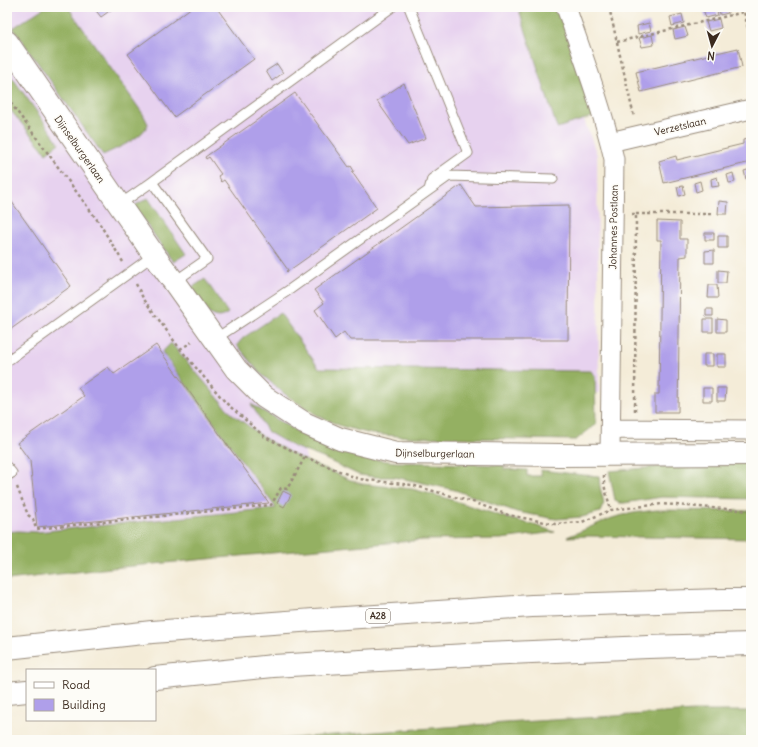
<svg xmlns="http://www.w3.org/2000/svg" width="758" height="747" font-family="Delius,sans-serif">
  <rect width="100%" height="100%" fill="#fdfcf7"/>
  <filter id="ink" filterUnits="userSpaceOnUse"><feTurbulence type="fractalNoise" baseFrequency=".025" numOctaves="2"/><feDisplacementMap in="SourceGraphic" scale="8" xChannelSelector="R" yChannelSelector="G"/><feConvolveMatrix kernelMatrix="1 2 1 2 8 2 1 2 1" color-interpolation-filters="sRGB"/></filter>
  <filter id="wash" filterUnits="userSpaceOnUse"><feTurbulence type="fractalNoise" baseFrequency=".012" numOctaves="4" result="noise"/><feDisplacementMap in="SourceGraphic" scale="16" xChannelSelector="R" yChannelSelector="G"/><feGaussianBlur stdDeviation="0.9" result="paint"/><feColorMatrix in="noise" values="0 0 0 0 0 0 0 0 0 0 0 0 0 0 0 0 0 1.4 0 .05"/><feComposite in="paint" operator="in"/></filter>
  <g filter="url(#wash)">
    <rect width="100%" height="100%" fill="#f4ecd8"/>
    <!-- built -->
    <path fill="#e7d2ef" d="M7,7h536l54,148 2,238 -305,-28 -28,-38 62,202 -321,37z"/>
    <!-- forest -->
    <path fill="#94b062" stroke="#686d40" d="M45,7h28l-3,3 73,104 5,10c-6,15 -31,24 -45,31l-90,-127z
      M518,7h39l41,108 -41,13z
      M7,70l52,73 -13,10 -39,-47z
      M148,198l38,56 -13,8 -39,-56z
      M205,279l23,34c-7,5 -11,5 -19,1l-18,-26z
      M280,313l39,55 272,3 4,5 1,48 -20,16 -165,-3 -40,-3 -30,-8 -24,-11 -31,-20 -25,-21 -24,-29 6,-7z
      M171,343l60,70 35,26 32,18 50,22 14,5 50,5 34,9 61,20 27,7 21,7 -54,7 -78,1 -151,13 -161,15 -104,12v-48l10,-1 20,1 239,-24 -114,-156z
      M251,404l61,36 28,10 31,9 25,3 108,3v4l23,1v6h14v-6l42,5 16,1 1,11 4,16 -4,9 -18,5 -26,2 -39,-7 -62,-22 -36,-8 -25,-5h-18l-17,-2 -36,-17 -29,-11 -26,-15z
      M751,462v37l-89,-2 -38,6h-6l-3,-3 -6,-29 73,-6z
      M657,510l94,1v28l-162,-3 -22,1c13,-5 25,-11 37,-16 17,-7 35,-9 53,-11z
      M694,711h57v29h-487l210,-15z"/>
    <g id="blocks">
      <!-- building -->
      <path fill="#af9fea" d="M93,7h22l-14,10z
        M192,7h24l38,52 -80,58 -46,-63z
        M712,7h4l2,8 -12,3 -3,-9z
        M723,7h4l1,6 -8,2 -1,-7z
        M682,14l2,9 -12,3 -2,-9z
        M719,19l2,9 -12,3 -3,-9z
        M649,23l2,8 -13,3 -1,-8z
        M685,27l3,9 -13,3 -2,-9z
        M652,35l2,10 -12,2 -3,-9z
        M738,48l4,19 -101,25 -5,-20z
        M277,64l6,9 -11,8 -6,-10z
        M404,83l22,55 -18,7 -31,-44z
        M295,93l54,74 2,-1 3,5 -2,1 25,36 -90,64 -1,-1 2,-1 -64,-90 -3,2 -1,-1 1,-1 -3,-4 3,-2 -3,-4 -9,-13 -3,2 -1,-2z
        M751,138v24l-87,21 -5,-22 17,-5 1,4 66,-16v-4z
        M751,169v9l-5,1 -2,-8z
        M733,173l2,9 -6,1 -2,-8z
        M717,177l2,9 -7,1 -1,-8z
        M700,181l2,9 -6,2 -2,-9z
        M461,185l15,22 93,-2 -1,135h-218l-6,-8 -9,7 -20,-29 9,-7 -10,-13z
        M683,186l2,8 -6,2 -2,-9z
        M7,195l64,91 -64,46z
        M719,201l9,1 -1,12h-9z
        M657,221l23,1v17h7v17l-7,1 -2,155h-23v-18h4l2,-154h-4z
        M705,233h9v7h-9z
        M718,236h9v12h-9z
        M714,250v13h-9v-12z
        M718,270l9,1 -1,12h-8z
        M709,285h8l1,13h-10z
        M706,309h7v7h-7z
        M704,319h9v13h-9z
        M717,319l9,1v12h-9z
        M156,345l113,158 -232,24 -7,-66 -13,-18 67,-47 -6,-8 30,-21 6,7z
        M704,354h9v12h-9z
        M717,354h9v13h-9z
        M703,388h9v13h-9z
        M717,388h9l-1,13h-8z
        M283,491l8,4 -7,12 -7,-4z"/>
    </g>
  </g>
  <g filter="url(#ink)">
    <use href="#blocks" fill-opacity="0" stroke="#988b7b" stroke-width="1"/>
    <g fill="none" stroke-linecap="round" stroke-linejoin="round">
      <!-- service casing -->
      <g stroke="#988b7b" stroke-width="11">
        <path id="service" d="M409,7l59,146 -36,26 -3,11
          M152,182l240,-175
          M119,205l33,-23 55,77 -33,23
          M215,339l74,-49 160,-114 104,3
          M7,361l147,-106
          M7,467l5,6 -5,3"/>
      </g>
      <!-- minor casing -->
      <g stroke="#988b7b" stroke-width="21">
        <path id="minor" d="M566,7c17,50 36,100 48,152l-4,295
          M610,142l141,-33
          M611,429l140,1"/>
      </g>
      <!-- secondary casing -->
      <g stroke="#988b7b" stroke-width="24">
        <path id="secondary" d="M7,42l147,213 20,27 62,87 28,28 40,26 36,16 56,14 164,2 191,-1"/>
      </g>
      <!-- motorway casing -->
      <g stroke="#988b7b" stroke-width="24">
        <path id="motorway" d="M7,648l145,-16 162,-12 218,-14 190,-6h29
          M155,678l118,-12 212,-12 163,-7 103,-3
          M7,693l20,-2"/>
      </g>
      <!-- path -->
      <path stroke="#988b7b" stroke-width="2.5" stroke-dasharray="3 3" stroke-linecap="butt" d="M609,7l25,110
        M743,7l8,35
        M617,42l127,-30
        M7,98l91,123 25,41
        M632,214h4l-1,197
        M636,214h78
        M136,284l7,14 37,51 46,54 39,34 40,20 54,22 53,6 61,17 35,13 47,9 27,-2 29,-12 51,-6 89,7
        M180,349l12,-7
        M604,475v10l7,25
        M17,487l11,28 5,4 3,10 235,-24 10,-17 6,1 18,-32"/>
      <!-- service -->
      <use href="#service" stroke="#fff" stroke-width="9"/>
      <!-- minor -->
      <use href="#minor" stroke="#fff" stroke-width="19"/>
      <!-- secondary -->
      <use href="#secondary" stroke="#fff" stroke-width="22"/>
      <!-- motorway -->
      <use href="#motorway" stroke="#fff" stroke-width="22"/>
    </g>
  </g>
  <g text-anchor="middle" stroke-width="3.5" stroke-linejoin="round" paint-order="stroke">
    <!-- shield labels -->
    <rect fill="#fdfcf7" stroke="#75695f" stroke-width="1" x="366" y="609" width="24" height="14" rx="3"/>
    <g font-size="9" font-weight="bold" fill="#3b2a1e">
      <text x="378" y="619">A28</text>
    </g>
    <!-- street labels -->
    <g font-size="10" fill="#3b2a1e" stroke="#fdfcf7">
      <text transform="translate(680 126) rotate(-13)" y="4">Verzetslaan</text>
      <text transform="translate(80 149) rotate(55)" y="4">Dijnselburgerlaan</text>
      <text transform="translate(613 227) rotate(-89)" y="4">Johannes Postlaan</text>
      <text transform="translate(435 453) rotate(1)" y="4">Dijnselburgerlaan</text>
    </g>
  </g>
  <!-- margin -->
  <rect width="758" height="747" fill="none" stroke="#fdfcf7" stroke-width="24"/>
  <!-- legend -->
  <rect x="26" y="669" width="130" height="52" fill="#fdfcf7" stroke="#afa8a0"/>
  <rect x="34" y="682" width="20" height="6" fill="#ffffff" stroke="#afa8a0"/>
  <text x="62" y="689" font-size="12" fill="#3b2a1e">Road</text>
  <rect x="34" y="699" width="20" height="12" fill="#af9fea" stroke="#afa8a0"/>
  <text x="62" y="709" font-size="12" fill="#3b2a1e">Building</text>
  <!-- north arrow -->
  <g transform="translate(712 46) rotate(186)" stroke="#fdfcf7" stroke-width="3" paint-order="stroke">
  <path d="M0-3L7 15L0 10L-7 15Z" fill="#3b2a1e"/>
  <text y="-6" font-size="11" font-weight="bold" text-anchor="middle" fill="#3b2a1e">N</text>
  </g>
</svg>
